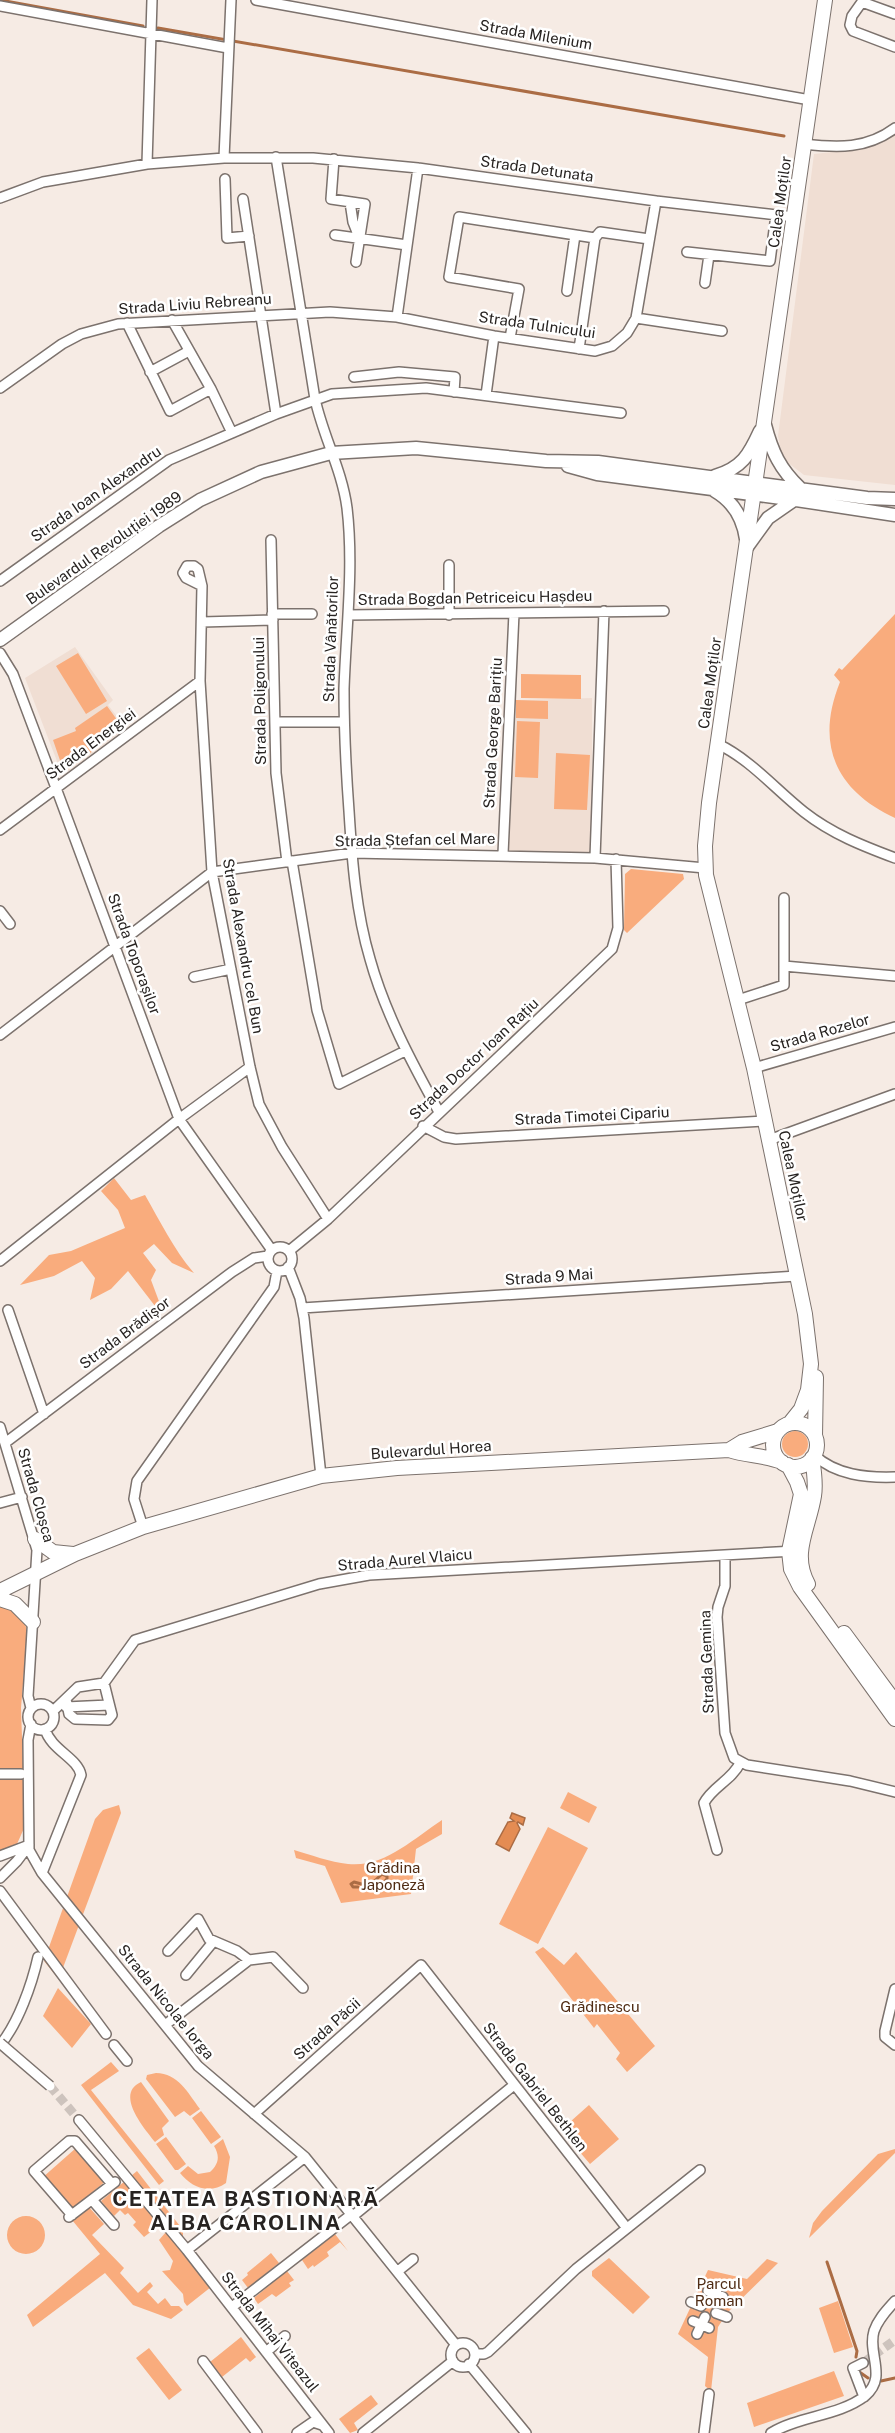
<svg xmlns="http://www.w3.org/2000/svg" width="895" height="2433" font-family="'Public Sans',sans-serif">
  <rect width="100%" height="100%" fill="#f6ebe4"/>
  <!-- built -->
  <path fill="#f0ded3" d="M895,133v352l-91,-10 -17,-13 -6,-11 -3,-15 36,-282 54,-6z
    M75,647l38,53 -5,5 18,23 -57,43 -9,-2 -35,-91z
    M592,698v157l-87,-4 11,-151z"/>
  <!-- green -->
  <path fill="#f9ac7d" d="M895,614v204c-60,-28 -80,-74 -55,-136l-6,-7 5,-7 3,2z
    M78,653l29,48 -21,13 -30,-48z
    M521,674l60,1v24l-60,-1z
    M516,700l32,1v18l-32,-1z
    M107,706l16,22 -54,41 -7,-3 -9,-26 23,-9 -1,-3z
    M517,721l23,1 -2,56 -23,-1z
    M556,753l34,2 -3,55 -33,-1z
    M631,869l52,5 1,5 -57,54 -3,-3 1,-56z
    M114,1178l17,22 14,-5c15,26 29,55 49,78l-22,-10 -18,-19 -11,9 13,17 -5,10 9,24 -5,2 -27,-35 -17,18 -21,11 5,-22 -13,-17 -28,15 -34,9 29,-30 22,-4 54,-23 -7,-18 -17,-19z
    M782 1444a13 13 0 1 1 26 0a13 13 0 1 1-26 0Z
    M0,1605l11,2 14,14 2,13 -6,74 4,118 -8,18 -17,8z
    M568,1792l29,15 -8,16 -29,-15z
    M119,1805l2,8 -60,160 3,13 -20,-25 51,-142 8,-9z
    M442,1820v14l-26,15 -5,45 -70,9 -16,-37 -29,-8 -2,-8c17,5 36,12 54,14 36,4 65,-25 94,-44z
    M548,1827l40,21 -50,96 -39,-20z
    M543,1947l21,18 12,-13 79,94 -28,26 -11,-13 4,-6 -23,-29 -3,4 -59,-76z
    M58,1988l33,36 -19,24 -29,-32z
    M111,2062l8,9 -28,19 73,91 -5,4 -78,-100z
    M156,2073c22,0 32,20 44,36l-10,7 -6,-5 -9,6 -29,-38 1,-4z
    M141,2082l28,39 -7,7 2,7 -9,7c-10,-13 -41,-48 -14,-60z
    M589,2105l30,34 -29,25 -29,-34z
    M201,2111l20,26 -10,7 -19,-26z
    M166,2137l20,27 -8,6h-3l-19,-26z
    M223,2139l7,18 -4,26c-17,12 -35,4 -46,-10l8,-7 10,8 12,-2c9,-8 10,-16 4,-26z
    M76,2148l31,32 -37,31 -28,-33z
    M895,2149v4l-86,85 4,-15 9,-12 56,-57z
    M137,2171l46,59v6h-3l-49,-60z
    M125,2181l36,43 -17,13 -11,-12 3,-3 -8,-9 -3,2 -5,-5 -6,6 -13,-15z
    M88,2206l16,18 -12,11 32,33 -4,5 18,20 12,-11 3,4 -6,6 11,12 7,-6 6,8h8l4,4 -12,9 -38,-14 -28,-32 -72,54 -6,-12 73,-61 -28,-34z
    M7 2235a19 19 0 1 1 38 0a19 19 0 1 1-38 0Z
    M166,2232l45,55 -24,19 -3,-4 -1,-8 -21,-23 8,-1 3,-9 -14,-21z
    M335,2234l13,17 -8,-9 -13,10 2,4 -15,11 -1,-2 -5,4 -6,-9z
    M271,2253l8,10 -31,25 -6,-8 6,-5 -1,-2z
    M609,2258l41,39 -17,17 -41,-38v-5z
    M767,2259l11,4 -51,50 -9,14 -7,64 -6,-5 3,-29 -30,-23 30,-64 39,9z
    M287,2271l7,9 -5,3 2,3 -15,11 -4,-3 -14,10 -4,-6z
    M838,2301l15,46 -19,6 -15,-45z
    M241,2337l15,20 -6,5 -4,-4 -24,19 -12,-15z
    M149,2348l33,42 -13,10 -33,-42z
    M834,2371l10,25 -90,31 -7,-24z
    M371,2395l7,9 -24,19 4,7 -8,3 -11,-14z"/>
  <!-- water -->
  <path fill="#e48c53" stroke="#ab6c44" stroke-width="1.5" d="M512,1813l13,5 -2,7 -5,-3 -1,1 3,6 -11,22 -13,-7 12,-22 6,-1 -4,-3z"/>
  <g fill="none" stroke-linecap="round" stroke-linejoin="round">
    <!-- stream -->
    <path stroke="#ab6c44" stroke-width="3" d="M0,0l143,26
      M158,28l626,108
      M358,1887h-5l-2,-3 3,-2 15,4 13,-12 5,2v3l-4,4 -14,3
      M827,2262l30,89 -1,6
      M858,2371l10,7
      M881,2381l14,-3"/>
    <!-- street-tunnel -->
    <path stroke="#cdc3bd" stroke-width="9" stroke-dasharray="9 4.5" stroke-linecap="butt" d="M50,2086l29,34
      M863,2363l32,-23"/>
    <!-- street casing -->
    <g stroke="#7c726d" stroke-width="12">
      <path id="street" d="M256,0l554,100
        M0,6l228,42
        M895,14l-33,-12 -10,14 -2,9 3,6 42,16
        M804,144c34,4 63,5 91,-16
        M276,157l39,242c8,37 27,71 32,109 7,59 -1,121 -3,181 0,41 2,81 5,122 3,49 7,101 21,148 15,54 42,104 69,153
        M224,158l7,-158
        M334,159l-3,40 34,5 -9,58
        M147,164l5,-164
        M225,179l2,59 22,-2
        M0,198l43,-16 104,-18 77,-6h89l105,10 238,33 138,16
        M243,199l33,215
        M350,202l3,20 6,15
        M335,235l72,10
        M595,238l5,-6 49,7
        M687,252l83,9 6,-46
        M705,283l4,-28
        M567,291l8,-56
        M397,317l21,-149
        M636,318l86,13
        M172,320l39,69 21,44
        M127,323l43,88 41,-22
        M510,338l9,-49 -70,-12 10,-60 136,21 -16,111
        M150,372l39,-21
        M354,377l45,-5 56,5 -1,15
        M0,388l62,-44 19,-10 37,-10 212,-12 67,5 97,19 101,15 17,-5 15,-13 9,-15 20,-117
        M486,395l8,-59
        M271,540l5,233 11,89
        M449,565v50
        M0,581l169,-121 107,-46 56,-20 94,-6 195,25
        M202,586l-16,-8 -3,-5 4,-7h7l4,3 4,17 -2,95 12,191 38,195 9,37 23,43 46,72
        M272,614h40
        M348,615l316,-4
        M202,622l71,-2
        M0,653l13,21 43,114 123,331 92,130
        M275,722h69
        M718,744c33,16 57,45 86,68 28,22 59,34 91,46
        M0,830l200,-149
        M503,854l11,-241
        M595,858l9,-247
        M292,861l25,149 22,74 66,-33
        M0,911l10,13
        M784,966l111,10
        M194,977l37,-8
        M738,1000l46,-15v-87
        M0,1035l212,-163 140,-19 243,5 110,10
        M754,1068l141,-41
        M423,1126l21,11 12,2 309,-18
        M769,1140l126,-46
        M268 1259a12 12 0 1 1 24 0a12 12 0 1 1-24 0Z
        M289,1251l39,-32 284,-270 6,-21 -2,-69
        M0,1261l179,-142 71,-52
        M288,1267l12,31 4,20 17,158
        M302,1308l495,-32
        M8,1310l36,104
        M0,1427l37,123 -9,146 3,12
        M5,1443l227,-171 22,-14 14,-2
        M814,1455c22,20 52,23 81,22
        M0,1503l22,-6
        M143,1527l-9,-28 3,-18 137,-194 3,-16
        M725,1556v30l-7,21 -1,10 8,116 9,25 13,7 103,16 45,11
        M66,1699l3,15 6,5 33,1 4,-5 -8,-32
        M28 1717a13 13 0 1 1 26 0a13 13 0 1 1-26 0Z
        M66,1707l43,-2
        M53,1711l25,-24 26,-4 31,-43 184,-56 50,-9 426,-24
        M31,1724l-3,16 1,110 13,23
        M45,1729c6,21 33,29 36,46l-39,98 156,193 107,91 151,188
        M0,1774h21
        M717,1850l-13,-47c8,-16 28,-23 36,-40
        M0,1856l29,-11
        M0,1878l17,-17 12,-16
        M0,1891l106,143
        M168,1951l30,-32 11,20 28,12 12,9
        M186,1975l27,-33
        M895,1989l-10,42v6l10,8
        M165,2025l84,-65 24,-3 30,31
        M0,2045c18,-21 32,-61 38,-88
        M114,2045l13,16
        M254,2114l167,-149 205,262
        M79,2120l108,130 142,183
        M93,2201l21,24
        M72,2215l-38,-44 35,-30h6l37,43
        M353,2216l161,-131
        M69,2217l46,-35
        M187,2250l118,-93
        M398,2271l15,-12
        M708,2291l15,6
        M691,2302l10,4
        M711,2302l8,-16
        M232,2307l120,-93
        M716,2313l11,4
        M693,2321l16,7
        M697,2334l8,-17
        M451 2355a12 12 0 1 1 24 0a12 12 0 1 1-24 0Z
        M266,2352l19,-16
        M475,2354h9l4,-2 88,-83 124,-99
        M203,2361l54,72
        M863,2363l-10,5 11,29
        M469,2364l57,69
        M297,2433l16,-11 9,3
        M363,2433l90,-72
        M704,2433l5,-39
        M771,2433c28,-17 68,-17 94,-37 23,-19 2,-42 9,-65 4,-12 13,-21 21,-30"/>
    </g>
    <!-- secondary casing -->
    <g stroke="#7c726d" stroke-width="15">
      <path id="secondary" d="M765,425c7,27 15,44 35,63
        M568,466l29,8 199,26 99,15
        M715,476c27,-8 34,-21 45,-45
        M715,491c19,11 28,27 31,48
        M747,547l21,-29 26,-18
        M0,640l159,-114 41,-26 61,-28 70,-19 85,-5 130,13 52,1 269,36 28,1"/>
    </g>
    <!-- primary casing -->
    <g stroke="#7c726d" stroke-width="16">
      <path id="primary" d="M773 1445a22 22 0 1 1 44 0a22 22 0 1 1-44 0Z
        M789,1424l12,-15 7,-19 3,-26 -6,-50 -51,-246 -48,-193 -1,-29 4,-43 116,-803
        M815,1436l1,-59
        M729,1450l13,-8 36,-11
        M788,1465l9,17 4,12 -12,57 2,18 9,18 95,132
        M35,1539l18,13 20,2
        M808,1584c-17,-31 1,-56 6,-88 2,-12 0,-26 -2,-38
        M0,1591l75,-37 68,-27 178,-51 76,-8 332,-18c18,6 35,5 53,12
        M0,1599l15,5 18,18
        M844,1633l51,69"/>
    </g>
    <!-- street -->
    <use href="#street" stroke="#fff" stroke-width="9"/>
    <!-- secondary -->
    <use href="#secondary" stroke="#fff" stroke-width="12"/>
    <!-- primary -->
    <use href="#primary" stroke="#fff" stroke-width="14"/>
    <!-- street-bridge casing -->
    <g stroke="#7c726d" stroke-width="12" stroke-linecap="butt">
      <path id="street-bridge" d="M0,2043l50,43"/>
    </g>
    <!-- street-bridge -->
    <use href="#street-bridge" stroke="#fff" stroke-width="9"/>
  </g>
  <g text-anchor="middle" stroke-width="5" stroke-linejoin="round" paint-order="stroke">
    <!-- street labels -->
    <g font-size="15" fill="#272321" stroke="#fff">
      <text transform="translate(536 35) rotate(10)" y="5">Strada Milenium</text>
      <text transform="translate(537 169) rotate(8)" y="5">Strada Detunata</text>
      <text transform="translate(780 202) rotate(-82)" y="5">Calea Moților</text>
      <text transform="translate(195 304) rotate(-4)" y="5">Strada Liviu Rebreanu</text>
      <text transform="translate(537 325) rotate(8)" y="5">Strada Tulnicului</text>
      <text transform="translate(96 494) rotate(-35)" y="5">Strada Ioan Alexandru</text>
      <text transform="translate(104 548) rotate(-35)" y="5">Bulevardul Revoluției 1989</text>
      <text transform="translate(475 598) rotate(-1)" y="5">Strada Bogdan Petriceicu Hașdeu</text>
      <text transform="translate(331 639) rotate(-88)" y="5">Strada Vânătorilor</text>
      <text transform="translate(710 683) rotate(-82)" y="5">Calea Moților</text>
      <text transform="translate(260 701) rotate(-91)" y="5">Strada Poligonului</text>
      <text transform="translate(493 733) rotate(-87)" y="5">Strada George Barițiu</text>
      <text transform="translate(91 744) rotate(-37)" y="5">Strada Energiei</text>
      <text transform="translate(415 840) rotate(-1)" y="5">Strada Ștefan cel Mare</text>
      <text transform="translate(243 946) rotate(80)" y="5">Strada Alexandru cel Bun</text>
      <text transform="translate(134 954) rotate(70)" y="5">Strada Toporașilor</text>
      <text transform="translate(820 1033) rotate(-16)" y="5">Strada Rozelor</text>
      <text transform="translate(474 1059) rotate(-43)" y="5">Strada Doctor Ioan Rațiu</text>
      <text transform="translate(592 1116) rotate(-3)" y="5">Strada Timotei Cipariu</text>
      <text transform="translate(793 1176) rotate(78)" y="5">Calea Moților</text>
      <text transform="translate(549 1277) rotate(-4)" y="5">Strada 9 Mai</text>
      <text transform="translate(125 1333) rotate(-37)" y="5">Strada Brădișor</text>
      <text transform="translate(431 1450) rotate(-4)" y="5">Bulevardul Horea</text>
      <text transform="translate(36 1495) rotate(74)" y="5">Strada Cloșca</text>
      <text transform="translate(405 1560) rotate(-5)" y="5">Strada Aurel Vlaicu</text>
      <text transform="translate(707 1662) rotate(-92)" y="5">Strada Gemina</text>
      <text transform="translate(166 2002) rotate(51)" y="5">Strada Nicolae Iorga</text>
      <text transform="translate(327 2029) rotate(-42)" y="5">Strada Păcii</text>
      <text transform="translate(535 2087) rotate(52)" y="5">Strada Gabriel Bethlen</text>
      <text transform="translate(270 2332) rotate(52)" y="5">Strada Mihai Viteazul</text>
    </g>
    <!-- park labels -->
    <g font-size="15" fill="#502c14" stroke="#fff">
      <text x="393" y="1873">Grădina<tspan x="393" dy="17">Japoneză</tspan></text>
      <text x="600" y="2012">Grădinescu</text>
      <text x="719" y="2289">Parcul<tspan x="719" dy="17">Roman</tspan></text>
    </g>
    <!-- district labels -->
    <g font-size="21" font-weight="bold" letter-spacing="1.5" fill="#272321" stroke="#fff">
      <text x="246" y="2206">CETATEA BASTIONARĂ<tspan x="246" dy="24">ALBA CAROLINA</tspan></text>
    </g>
  </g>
</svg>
